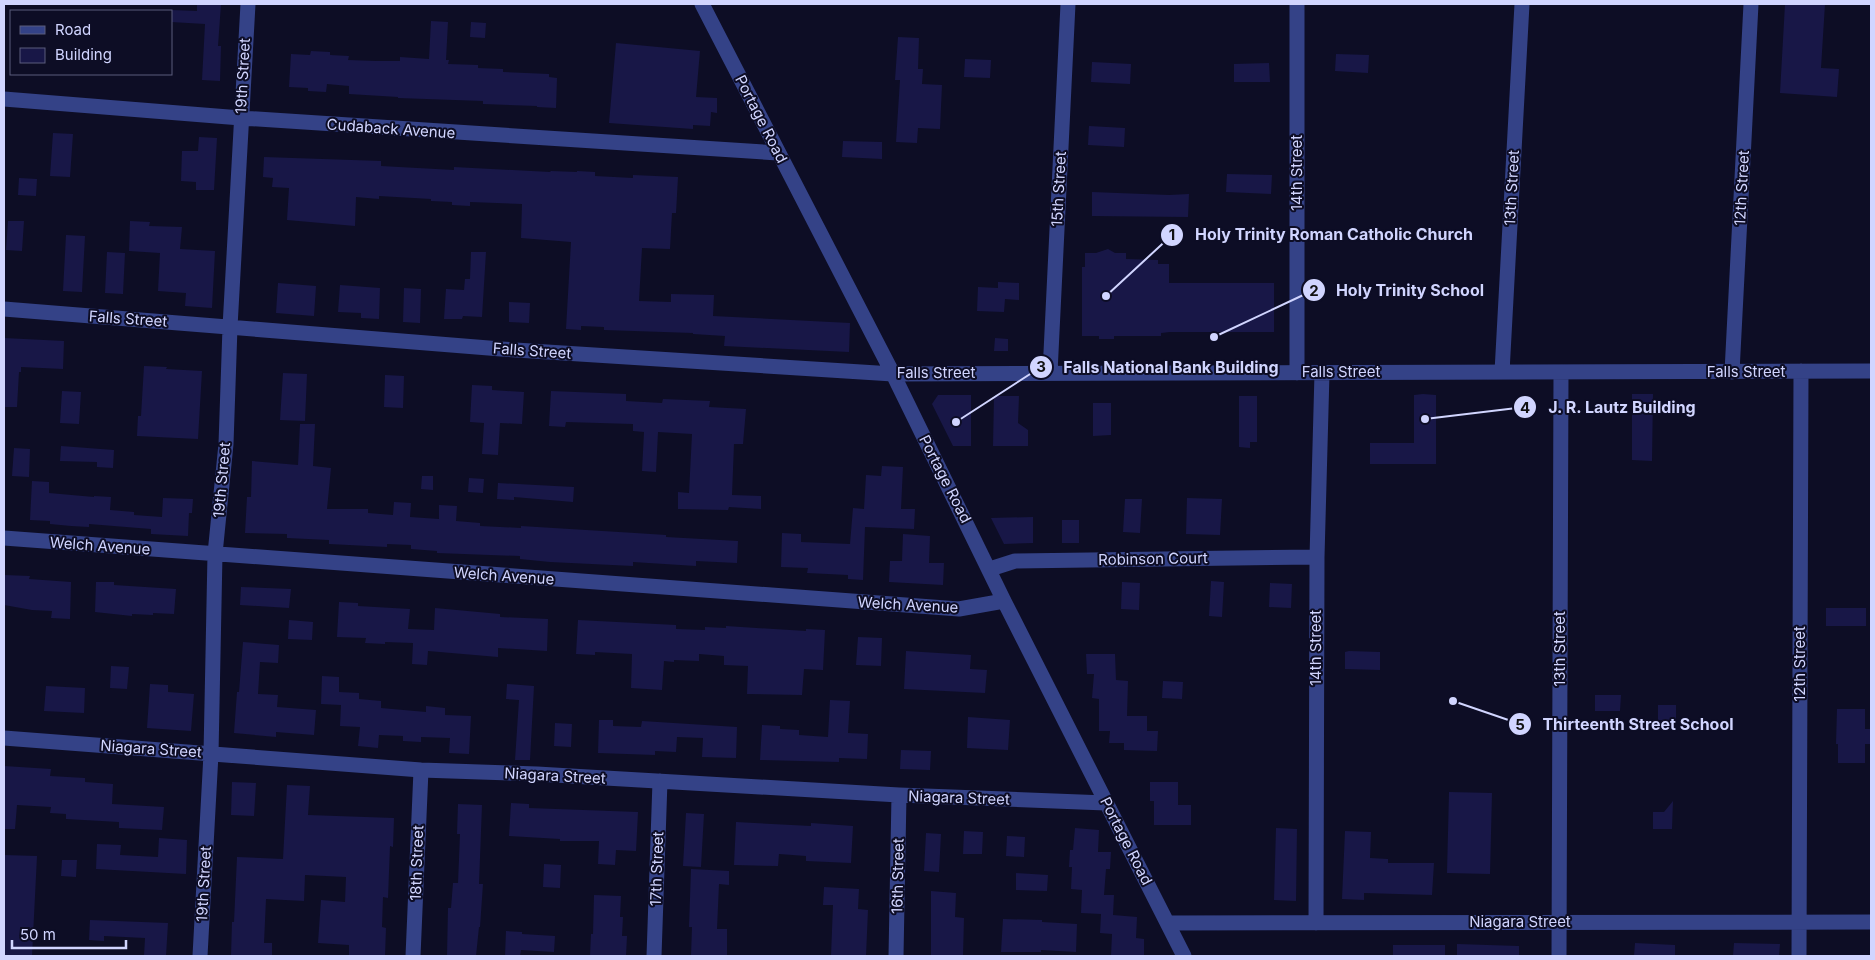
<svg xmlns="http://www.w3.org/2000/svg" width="1875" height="960" font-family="Inter,sans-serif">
  <rect width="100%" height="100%" fill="#0d0d25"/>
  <!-- building -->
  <path fill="#181747" d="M197,4h24l-3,42h3l-1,35 -18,-1 3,-56 -34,-2v-12l26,1z
    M1785,4h40l-4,64 18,1 -2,28 -57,-4z
    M431,21l17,1 -2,38h3l-1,4 30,1v3l25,1v3l46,2v3l8,1 -1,30 -19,-1v-1l-54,-2v-3l-85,-3v-1l-49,-3v-8l-22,-2 -1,8 -18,-1v-3l-19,-1 2,-33 19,1 1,-4 19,1v3l19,1 -1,4 28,1h24v-4l29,2z
    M471,22l15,1 -1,15 -15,-1z
    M898,37l21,1 -1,31h5l-1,15 20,1 -2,44 -22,-1 -1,15 -21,-1 4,-62h-5z
    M616,43l84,8 -4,46 21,1v15l-6,-1 -1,14 -17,-1v4l-84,-6z
    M1336,54l33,1 -1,18 -33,-2z
    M965,59l26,1 -1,18 -26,-1z
    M1092,62l39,2 -1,20 -39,-2z
    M1269,63l1,19h-36v-18z
    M1089,126l36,2 -1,19 -36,-2z
    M53,133l20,1 -3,43 -20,-1z
    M199,137l18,1 -3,52h-18v-8l-15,-1 1,-30h16z
    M843,141l39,1v17l-40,-2z
    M264,157l117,4v5l73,4v-3l96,5 1,-1 26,1v-1l18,1v4l38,2v-3l45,2 -2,36h-4l-2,36 -28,-1 -3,53 32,1v-8l43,1 -1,21 137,7 -1,29 -125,-6 1,-10 -32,-2v-1l-89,-3v-3l-23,-1v4l-15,-1 5,-87 -50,-4 1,-34 -52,-2v4l-18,-1v-3l-21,-1v-2l-52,-3v3l-23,-2 -1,29 -68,-6 2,-32 -17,-1 1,-9 -10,-1z
    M1227,174l45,1 -1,19 -45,-2z
    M19,178l18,1 -1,17 -18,-1z
    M1092,192l77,3 20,-1 -1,23 -96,-1z
    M8,221h16l-2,30 -16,-1z
    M130,221l20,1 -1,4 33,1 -2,22 35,2 -3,57 -27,-2 1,-13 -28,-2 2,-38 -31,-2z
    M66,235l19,1 -3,56 -19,-1z
    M1108,249l7,4h11v6l32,1v4h11v19h105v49h-104l-9,1v3h-47v3h-15v-3h-17v-69h3v-14h11z
    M107,252l18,1 -2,41 -18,-1z
    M471,252h15l-4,65 -19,-1 -1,3h-18l2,-30 18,1 1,-11h5z
    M998,282l21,1v17l-14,-1 -1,13 -27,-1 1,-24 20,1z
    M278,283l38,3 -2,30 -38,-3z
    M340,285l40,3 -1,31 -18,-1v-5l-23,-1z
    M404,288l17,1 -1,34 -17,-1z
    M509,302l21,1 -1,20 -20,-1z
    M4,338l60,3 -1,28 -42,-2v5h-2l-2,35h-13z
    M995,338l13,1v12h-14z
    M144,366l23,1 -1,2 36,2 -4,68 -61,-3 1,-20h3z
    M283,373l24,1 -2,47 -25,-1z
    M385,375l19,1 -1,32 -19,-1z
    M472,385l20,1v4l32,2 -2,32 -22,-1 -2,32 -16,-1 2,-31 -14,-1z
    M62,391l19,1 -2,32 -19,-1z
    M551,391l75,3v7l36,2 1,-4 47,2 -1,6 37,2 -3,35h-9l-2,51 29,1v13l-32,-2 -1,3 -50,-1v-17l11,1 3,-59 -34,-2 -2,40 -14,-1 2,-39 -11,-1v-7l-67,-2 -1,5 -16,-1z
    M1423,394l13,1v69h-66v-21h44v-48z
    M1632,394h21l-1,67 -20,-1z
    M938,395h33v51h-18l-21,-42z
    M994,396h25l-1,27 10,7v16h-35z
    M1239,396h18v46h-7v6l-11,-1z
    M1093,403h18v32l-18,1z
    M300,424h15l-2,42 18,2 -4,41h41v4l25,2 1,-13 17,1 -1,14 29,2v-14l18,1 -1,15 24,2v3l41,2v-2l114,7 31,2v2l72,4 -1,22 -41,-2v5l-63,-4v4l-83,-4 -30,-3v-3l-83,-3v-2l-26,-2v-4l-24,-1v3l-38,-2 -20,-1v-4l-42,-2v-4l-42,-1 2,-36h4l1,-36 46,4z
    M61,446l53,4 -1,18 -16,-1v-5l-37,-1z
    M14,448l16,1 -1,28 -17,-1z
    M882,466l21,1 -2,42h14l-1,20 -49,-2 -2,53 -15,-1v-4l-41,-2 1,-5 -27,-1 1,-34 19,1v8l49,2 3,-36 11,1 2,-34 15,1z
    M422,476h11v14l-12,-1z
    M469,478l15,1 -1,14 -15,-1z
    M32,481l17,1v11l45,4v-1l17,1 -1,13 24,2v3l28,2 1,-19 30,1 -1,14h-3l-1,23 -37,-2v-5l-62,-5v3l-18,-1 -21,-2v-3l-20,-1z
    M498,483l76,4 -1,15 -59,-5v3l-17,-1z
    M1187,498l35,1 -2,36 -34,-1z
    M1125,499h17l-2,34 -17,-1z
    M1033,517v26l-29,1 -13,-26z
    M1062,520h17v23h-17z
    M903,534l27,2 -1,27h15l-1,22 -54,-3 1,-21h12z
    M4,575l26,1 -1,3 42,3 -1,37 -19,-1 1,-7 -20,-1 -28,-5z
    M1211,581l13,1 -2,35 -13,-1z
    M96,582h18v3l62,4 -2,25 -21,-1v2l-21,-1v2l-37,-4z
    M1122,582l18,1 -1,27 -18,-1z
    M1270,583l22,1 -1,24 -22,-1z
    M241,587l50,2 -2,19 -49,-3z
    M339,602l19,1v3l52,3 -2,20 26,1 1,-22 65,6v3l48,2 -1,32 -49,-3v9l-70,-6 -1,14 -15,-1 1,-21 -28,-1v2l-20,-1 1,-5 -29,-1z
    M1826,608h40v18h-40z
    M289,620l24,2 -1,18 -24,-1z
    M578,620l98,5v4l29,1v-3l21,1v-2l80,5v-2l19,1 -2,40 -19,-1 -2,26 -55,-1 1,-28 -24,-1v-9l-25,-2v7l-25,-1v2l-10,-1 -2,29 -31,-2 1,-34 -37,-2v3l-19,-1z
    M858,637l24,1 -1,28 -25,-1z
    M243,642l36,3 -1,18 -18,-1 -2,32 20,1 -1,12 39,3 -2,25 -38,-3v5l-42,-4 3,-41h2z
    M906,651l65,4 -1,14 17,1 -2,23 -81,-4z
    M1349,651l31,1v18l-35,-1v-17z
    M1086,654h29l1,26 12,1 -1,35h20v15h11l-1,20 -33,-1v-7h-15l1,-12h-11v-32l-7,-1 2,-24h-7z
    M111,666l18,1 -2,22 -17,-1z
    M322,676l17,1v15l20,1v6l22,2v7l45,4v-6l19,2v7l26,1 -2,38 -20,-1 1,-15 -29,-1v5l-18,-1v-5l-24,-1 -1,13 -20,-2 2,-19 -20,-1 1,-21 -20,-1z
    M1163,681l20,1 -1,17 -20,-1z
    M150,684l18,1v7l26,2 -3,37 -44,-3z
    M507,684l27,2 -4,74h-15l4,-60 -13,-1z
    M46,686l39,2 -1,25 -40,-2z
    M1595,695h26l-1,16h-25z
    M830,700l20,1 -2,32 20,1 -1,25 -28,-1v4l-79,-2 2,-35 18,1v3l19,1v5l29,2z
    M1658,705h18v16l-18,-1z
    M1837,709h28v20h6v15h-6v19h-27v-19h-2z
    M968,717l42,3 -2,30 -41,-2z
    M599,720h14v6l28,1 1,-6 95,6 -1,31 -34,-1 1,-19 -26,-1 -1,15 -21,-1v4l-57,-2z
    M555,723l17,1 -1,23 -17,-1z
    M901,750l30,1 -1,19 -30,-1z
    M4,766l47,3 -1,7 35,2v4l28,2 -1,20 52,3 -2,23 -43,-2v-6l-53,-3v-5l-16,-1 1,-6 -34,-2 -2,24h-11z
    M232,782l24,1 -2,33 -23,-1z
    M1150,782h28v23h13v20h-37v-24h-4z
    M287,785l23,1 -2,29 86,3 -1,29 -3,-1 -2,52 -5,-1 -1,30 4,1 -1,28h-36v-11l-31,-2 3,-43 24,2 1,-25 -41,-2 -1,26 -38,-2 -2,44h8v13h-41l1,-34h2l3,-65 46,2z
    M1449,792l43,1 -2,81 -43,-1z
    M1673,801l-1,28h-19v-17h11z
    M511,803l18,1v4l109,4 -2,39 -20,-1 -1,15 -17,-1 1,-23h-39v-2l-51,-3z
    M458,804l24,1 -3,79h4l-3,43h-1l-3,29h-29l1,-48h3l2,-25h5l2,-49h-3z
    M686,813l18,1 -3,53 -18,-1z
    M736,822l75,4v-3l42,3 -2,37 -45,-2v-5l-27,-2 -1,12 -44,-1z
    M1075,828l24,2 -1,22h13l-1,17h-4l-2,26h10l-1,20 24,2 -1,21 8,1v17h-33l1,-22 -12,-1 1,-19 -20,-1 1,-23 -11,-1 1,-22h-3l1,-17h3z
    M1276,828l21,1 -1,72 -22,-1z
    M964,831l19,1 -1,22h-19z
    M1345,831l26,1 -1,26 18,1v4h46l-2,32 -68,-2v7l-22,-1z
    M926,833l15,1 -2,38 -15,-1z
    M1007,836l18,1 -1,20 -18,-1z
    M159,838l28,2 -1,34 -90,-5 1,-25 24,1 -1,10 38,2z
    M4,855l33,1 -5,100h-28z
    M62,860h15l-1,17 -15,-1z
    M544,864l17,1 -1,23 -17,-1z
    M691,869l38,2v14l-10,-1 -2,45h10v27h-36l1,-29h-3z
    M1016,873l32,2 -1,16 -31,-1z
    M824,887l35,2 -1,20 10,1 -2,46h-35l2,-51h-10z
    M931,891l25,2 -1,24 9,1 -1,38h-32z
    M594,895l27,1 -1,21h3l-1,19h5l-1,20h-36l1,-22h2z
    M1003,919l39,1v2l35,2 -1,28 -35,-2v2h-40z
    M90,920l78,3 -2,33h-22l1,-18 -41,-2v5l-15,-1z
    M506,931l16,1v2l33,2 -1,16 -33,-2 -1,6h-15z
    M1635,943l40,2v11h-41z
    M1734,943l46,1 -1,12h-46z
    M1457,944l62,2v10h-62z
    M1393,945h52v11h-52z"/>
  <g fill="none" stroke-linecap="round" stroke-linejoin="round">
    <!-- minor -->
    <path stroke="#344287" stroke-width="15" d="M702,4l191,370 111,227 180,355
      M1297,4v369
      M4,99l237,19 537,35
      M4,309l497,40 392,25 978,-3
      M1502,372l20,-368
      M1732,372l19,-368
      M1050,373l18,-369
      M4,538l955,71 45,-8
      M990,569l25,-8 302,-4
      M4,738l417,32 116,4 362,21 207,8
      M1168,923l703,-1
      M1316,923l1,-366 5,-184
      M200,956l11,-202 4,-200 11,-110 4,-117 18,-323
      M413,956l8,-186
      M654,956l6,-175
      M896,956l3,-161
      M1559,956l2,-584
      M1799,956l2,-585"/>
  </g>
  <g text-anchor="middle" stroke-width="4" stroke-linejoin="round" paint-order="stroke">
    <!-- street labels -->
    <g font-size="15" fill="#d1d5ff" stroke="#0d0d25">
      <text transform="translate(243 76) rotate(-87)" y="5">19th Street</text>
      <text transform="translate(761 119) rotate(63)" y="5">Portage Road</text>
      <text transform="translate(391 129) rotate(4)" y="5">Cudaback Avenue</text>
      <text transform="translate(1297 173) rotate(-90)" y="5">14th Street</text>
      <text transform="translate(1512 188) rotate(-87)" y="5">13th Street</text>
      <text transform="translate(1742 188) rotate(-87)" y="5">12th Street</text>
      <text transform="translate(1059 189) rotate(-87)" y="5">15th Street</text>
      <text transform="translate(128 319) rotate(4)" y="5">Falls Street</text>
      <text transform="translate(532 351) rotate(4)" y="5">Falls Street</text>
      <text x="1341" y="377">Falls Street</text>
      <text x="1746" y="377">Falls Street</text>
      <text x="936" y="378">Falls Street</text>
      <text transform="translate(945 479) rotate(63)" y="5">Portage Road</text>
      <text transform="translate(222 480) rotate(-85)" y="5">19th Street</text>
      <text transform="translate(100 546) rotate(4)" y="5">Welch Avenue</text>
      <text transform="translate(1153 559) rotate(-1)" y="5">Robinson Court</text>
      <text transform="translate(504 576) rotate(4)" y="5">Welch Avenue</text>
      <text transform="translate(908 605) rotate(3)" y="5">Welch Avenue</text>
      <text transform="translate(1316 648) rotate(-90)" y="5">14th Street</text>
      <text transform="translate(1560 649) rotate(-90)" y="5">13th Street</text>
      <text transform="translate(1800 664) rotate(-90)" y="5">12th Street</text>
      <text transform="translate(151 749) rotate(4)" y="5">Niagara Street</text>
      <text transform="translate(555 776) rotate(3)" y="5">Niagara Street</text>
      <text transform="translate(959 798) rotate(2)" y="5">Niagara Street</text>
      <text transform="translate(1126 841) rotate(63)" y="5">Portage Road</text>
      <text transform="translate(417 863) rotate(-88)" y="5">18th Street</text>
      <text transform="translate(657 869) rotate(-88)" y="5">17th Street</text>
      <text transform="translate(898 876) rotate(-89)" y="5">16th Street</text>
      <text transform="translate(204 884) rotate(-87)" y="5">19th Street</text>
      <text x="1520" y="927">Niagara Street</text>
    </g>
  </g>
  <!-- callouts -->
  <path fill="none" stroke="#d1d5ff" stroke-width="2" d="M1106 296L1172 235M1214 337L1314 290M956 422L1041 367M1425 419L1525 407M1453 701L1520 724"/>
  <g fill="#d1d5ff" stroke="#0d0d25" stroke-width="2">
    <circle cx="1106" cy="296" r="5"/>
    <circle cx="1214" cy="337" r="5"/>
    <circle cx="956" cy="422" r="5"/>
    <circle cx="1425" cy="419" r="5"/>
    <circle cx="1453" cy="701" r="5"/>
    <circle cx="1172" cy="235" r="12"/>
    <circle cx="1314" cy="290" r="12"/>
    <circle cx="1041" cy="367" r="12"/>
    <circle cx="1525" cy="407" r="12"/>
    <circle cx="1520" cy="724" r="12"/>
  </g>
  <g font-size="15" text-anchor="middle" font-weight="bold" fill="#111">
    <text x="1172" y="240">1</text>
    <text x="1314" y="296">2</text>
    <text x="1041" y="372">3</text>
    <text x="1525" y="413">4</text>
    <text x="1520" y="730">5</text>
  </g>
  <g font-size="16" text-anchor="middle" font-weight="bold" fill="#d1d5ff" stroke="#0d0d25" stroke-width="4" stroke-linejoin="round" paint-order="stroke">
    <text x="1334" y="240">Holy Trinity Roman Catholic Church</text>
    <text x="1410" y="296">Holy Trinity School</text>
    <text x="1171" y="373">Falls National Bank Building</text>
    <text x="1622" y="413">J. R. Lautz Building</text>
    <text x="1638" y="730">Thirteenth Street School</text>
  </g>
  <!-- border -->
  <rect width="1875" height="960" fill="none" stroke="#d1d5ff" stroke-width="10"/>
  <!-- legend -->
  <rect x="10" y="10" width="162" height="65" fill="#0d0d25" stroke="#5b5d7c"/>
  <rect x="20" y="26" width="25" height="8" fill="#344287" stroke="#5b5d7c"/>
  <text x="55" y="35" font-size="15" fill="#d1d5ff">Road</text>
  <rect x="20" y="48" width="25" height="15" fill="#181747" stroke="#5b5d7c"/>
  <text x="55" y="60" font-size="15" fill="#d1d5ff">Building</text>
  <!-- scale -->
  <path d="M12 940v8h114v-8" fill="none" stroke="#d1d5ff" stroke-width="2.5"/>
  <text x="20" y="940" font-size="15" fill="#d1d5ff" stroke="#0d0d25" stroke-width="4" paint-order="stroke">50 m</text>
</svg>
